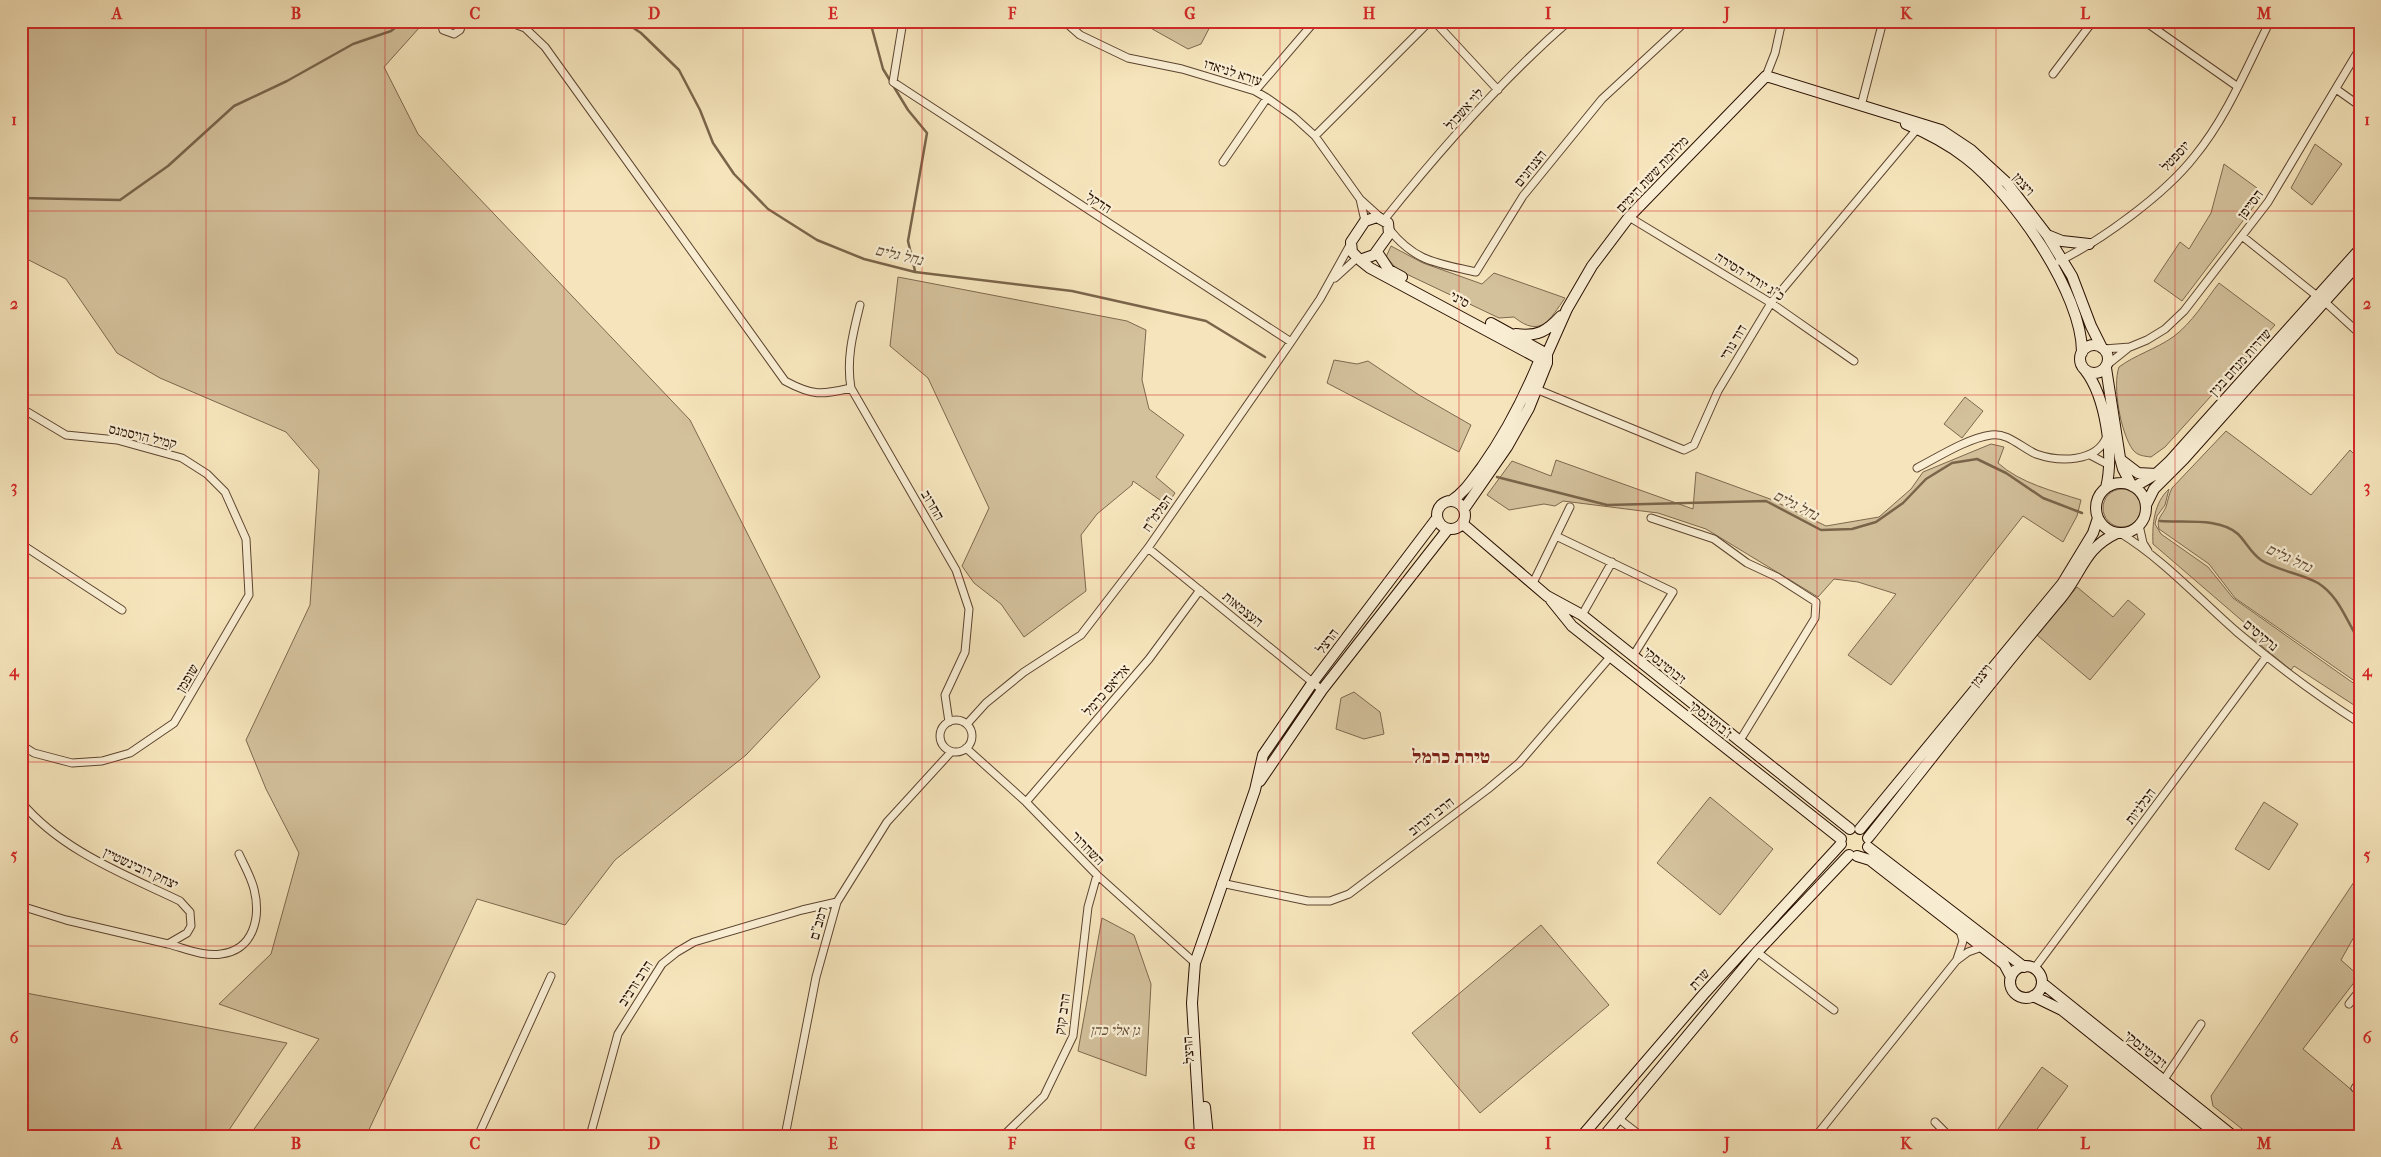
<svg xmlns="http://www.w3.org/2000/svg" width="2381" height="1157" font-family="'IM FELL French Canon','Frank Ruhl Libre',serif">
  <rect width="100%" height="100%" fill="#f6e5bc"/>
  <filter id="stains"><feTurbulence type="fractalNoise" baseFrequency=".004" numOctaves="4"/><feColorMatrix values="0 0 0 0 .2 0 0 0 0 .09 0 0 0 0 .02 0 0 0 .5 -.17"/></filter>
  <radialGradient id="worn" r=".72"><stop offset=".6" stop-color="#630" stop-opacity="0"/><stop offset="1" stop-color="#630" stop-opacity=".3"/></radialGradient>
  <!-- green -->
  <path fill="#d3c19c" stroke="#7e684e" d="M21,21h394l4,7 -35,39 34,67 272,286 130,257 -74,78 -131,105 -50,65 -88,-26 -111,237h-117l70,-97 -100,-35 52,-50 28,-101 -33,-64 -20,-49 64,-135 9,-135 -33,-38 -126,-54 -43,-25 -51,-74 -45,-23z
    M1138,21h75l-12,23 -13,5z
    M2315,144l27,20 -30,41 -21,-17z
    M2224,164l33,24 4,9 -79,104 -28,-20 26,-39 9,7 22,-36z
    M1391,246l32,17 59,21 12,-11 71,25c-15,21 -24,41 -51,19l-15,1 -101,-48 -12,-13z
    M898,277l229,44 19,9 -4,50 7,29 35,26 -28,42 19,16 -8,12 -34,-24 -1,4 -35,29 -16,21 5,56 -62,46 -23,-33 -27,-21 -12,-17 27,-58 -61,-130 -38,-32z
    M2219,283l56,42 -110,122 -14,10c-7,-1 -13,-1 -18,-7 -12,-16 -21,-64 -14,-83 16,-12 37,-18 54,-30 19,-14 32,-36 46,-54z
    M1334,360l23,4 11,-3 51,34 52,30 -12,27 -132,-69z
    M1965,397l18,14 -21,27 -18,-14z
    M2226,431l85,64 39,-45 10,10v221l-4,1 -121,-84 -26,-34 -50,-35c-3,-11 3,-13 7,-22 2,-7 3,-13 6,-19z
    M1991,444l13,3 -6,16c22,20 55,28 83,37l-4,16 -14,26 -40,-26 -132,169 -43,-30 48,-61 -38,-12 -24,-3 -16,18 -112,-68 -48,-16 -95,-12 -8,5 -11,-2 -35,6 -22,-15 25,-34 39,15 5,-16 137,49 3,-37 74,27 56,27 53,-9 32,-28 12,-17z
    M2169,489l-4,16 -8,11 -2,8 6,10 47,33 25,31 123,87 4,-1v25l-66,-43 -3,4 -39,-32 2,-7 -101,-87c-1,-20 1,-41 16,-55z
    M2103 508a19 19 0 1 1 38 0a19 19 0 1 1-38 0Z
    M2077,587l36,30 15,-17 17,14 -55,66 -53,-45z
    M1354,692l26,20 4,22 -20,5 -28,-10 5,-31z
    M1710,797l63,52 -53,66 -63,-52z
    M2264,802l34,22 -29,46 -34,-21z
    M2360,873v53l-19,34 18,16 -56,73 57,48v25l-11,14h-98l-38,-30 -2,-10z
    M1102,918l32,17 17,49 -5,92 -68,-25z
    M1541,925l68,80 -129,108 -68,-80z
    M21,990l5,3 261,50 -62,93h-204z
    M2042,1067l26,19 -36,50h-39z"/>
  <g fill="none" stroke-linecap="round" stroke-linejoin="round">
    <!-- stream -->
    <path stroke="#7a644a" stroke-width="2.5" d="M623,21l18,12 38,37 21,40 13,33 21,31 34,35 49,31 47,19 51,13 157,19 134,30 59,36
      M870,21l13,48 25,41 19,23 -19,108 7,30
      M21,198l99,2 48,-34 66,-60 53,-25 66,-37 38,-13 13,-10
      M1497,477l110,28 159,-4 55,29 31,-1 24,-7 27,-19 23,-24 26,-16 25,-4 29,14 37,25 39,15
      M2160,521c23,2 59,-4 78,13 8,8 13,19 23,26 17,11 39,13 57,23 22,14 28,38 42,59
      M21,1124l10,12"/>
    <!-- street casing -->
    <g stroke="#5c442f" stroke-width="9">
      <path id="street" d="M441,21l2,9 11,4 6,-4 3,-9
        M506,21l19,7 20,19 240,334c28,15 36,14 66,7
        M903,21l-10,61 398,260
        M1064,21l16,14 48,23 54,11 73,22 12,7 27,19 21,19 45,63 21,19
        M1434,21l64,69
        M2144,21l94,66
        M2053,74l40,-53
        M1766,76l9,-23 7,-32
        M2336,89l24,17
        M1255,91l60,-70
        M1861,106l22,-85
        M1315,136l115,-115
        M1223,162l44,-64
        M1360,199l5,22
        M1629,217l142,86 83,58
        M1384,220c56,-70 117,-140 185,-199
        M1389,229c26,33 48,34 87,43l47,-76 79,-97 80,-74 7,-4
        M2242,236l75,60
        M2059,261c42,-20 106,-67 135,-104 33,-40 53,-90 76,-136
        M1335,278l22,-20
        M2324,301l36,33
        M860,305c-7,28 -14,54 -9,83l105,182 13,39 -4,43 -20,43 4,27
        M2104,349l26,-2 17,-7 18,-11 19,-18 84,-109 92,-154
        M2107,365l20,-16
        M1536,389l148,61 10,-5 24,-54 53,-88 146,-174
        M21,408l45,27 51,5 65,18 25,16 18,18 21,47 3,56 -75,128 -44,30 -28,8 -30,2 -38,-10 -13,-8
        M2090,455l19,10
        M1917,468c21,-11 51,-30 74,-33 16,-3 31,13 45,19 23,8 61,9 71,-18
        M1651,518l63,21 33,24 30,14 39,25 -1,16 -76,124
        M2139,525l4,18 5,8
        M2120,533c43,26 79,66 117,99 39,33 79,63 123,91
        M1556,536l117,56 -40,64
        M21,544l101,66
        M1148,548l174,142
        M1533,583l37,-76
        M1582,615l30,-53
        M940 736a16 16 0 1 1 32 0a16 16 0 1 1-32 0Z
        M967,724l19,-21 38,-31 57,-37 67,-87 143,-206 29,-43 30,-54
        M966,748l60,54 71,73 98,88
        M21,802c41,49 103,72 159,99l10,11 1,14 -4,7 -19,11 -102,-24 -45,-14
        M1026,802l123,-143 51,-69
        M1221,883l87,18h22l19,-7 139,-105 31,-26 92,-107
        M168,944c16,4 36,13 53,10 33,-4 40,-37 33,-65 -3,-12 -10,-24 -15,-35
        M1757,952l77,58
        M1957,959l6,-18 -3,-10
        M2034,969l232,-312
        M2349,1004l11,-14
        M2163,1081l38,-57
        M2360,1081l-5,7 5,4
        M1619,1119l22,17
        M1935,1122l14,14
        M478,1136l73,-160
        M590,1136l28,-102 44,-70 15,-12 17,-10 108,-32 35,-8
        M785,1136l31,-159 21,-75 50,-80 64,-70
        M1003,1136l41,-40 29,-60 15,-129 9,-32
        M1816,1136l140,-175 12,-9 14,-5"/>
    </g>
    <!-- secondary casing -->
    <g stroke="#280f00" stroke-width="12">
      <path id="secondary" d="M1906,124c21,9 42,20 60,34 46,35 117,136 116,195
        M1377,217l11,6 1,11 -15,21 -14,5 -8,-8 -1,-10 14,-21z
        M2047,235l15,6 27,3
        M1377,252l12,18 13,7
        M1360,260l10,8 177,95
        M1491,323l56,31
        M1516,334c22,3 31,-3 45,-18
        M2080 359a14 14 0 1 1 28 0a14 14 0 1 1-28 0Z
        M2106,368l14,90 3,11 9,17
        M2085,370c21,27 29,85 21,118
        M2121,460l17,13 18,1
        M2096 508a25 25 0 1 1 50 0a25 25 0 1 1-50 0Z
        M2134,487l22,-13 13,-12 191,-213
        M1437 515a14 14 0 1 1 28 0a14 14 0 1 1-28 0Z
        M1451,501c14,-9 21,-21 31,-34 24,-34 42,-69 58,-108l4,-3
        M2146,505l8,-16 30,-30 176,-197
        M1464,509l43,-62 22,-39 18,-45v-9l20,-45 25,-43 37,-49 137,-141 175,54 30,20 36,33 40,52 25,41 19,50 11,22
        M1463,524l84,72 35,19 268,214
        M1551,600l21,26 269,213
        M1260,781l62,-91 126,-161
        M1860,829l202,-245 31,-51 5,-15
        M1868,838c64,-80 127,-162 193,-240 22,-26 22,-49 56,-65
        M1868,847l156,120
        M1857,856l13,4 134,104 7,13
        M2010 982a16 16 0 1 1 32 0a16 16 0 1 1-32 0Z
        M2042,983l191,153
        M2033,996l29,14 157,126
        M1205,1107l3,29
        M1200,1136l-8,-133 3,-40 60,-173 8,-35 50,-73 124,-164
        M1582,1136l121,-141 138,-151
        M1604,1136l153,-184 92,-97"/>
    </g>
    <!-- street -->
    <use href="#street" stroke="#f9eed3" stroke-width="7"/>
    <!-- secondary -->
    <use href="#secondary" stroke="#f9eed3" stroke-width="10"/>
  </g>
  <!-- grid -->
  <path fill="none" stroke="#d62828" stroke-width="1" stroke-opacity="0.55" d="M206,21v1115M385,21v1115M564,21v1115M743,21v1115M922,21v1115M1101,21v1115M1280,21v1115M1459,21v1115M1638,21v1115M1817,21v1115M1996,21v1115M2175,21v1115M21,211h2339M21,395h2339M21,578h2339M21,762h2339M21,946h2339"/>
  <g text-anchor="middle" stroke-width="4.5" stroke-linejoin="round" paint-order="stroke">
    <!-- street labels -->
    <g font-size="14" fill="#280f00" stroke="#f9eed3">
      <text transform="translate(1233 72) rotate(18)" y="5">עזרא לניאדו</text>
      <text transform="translate(1464 109) rotate(-48)" y="5">לוי אשכול</text>
      <text transform="translate(2175 156) rotate(-47)" y="5">יוספטל</text>
      <text transform="translate(1530 168) rotate(-51)" y="5">הצנחנים</text>
      <text transform="translate(1652 174) rotate(-47)" y="5">מלחמת ששת הימים</text>
      <text transform="translate(2024 184) rotate(49)" y="5">ויצמן</text>
      <text transform="translate(1099 202) rotate(33)" y="5">הדקל</text>
      <text transform="translate(2250 204) rotate(-53)" y="5">הסייפן</text>
      <text transform="translate(1750 276) rotate(32)" y="5">כ"ג יורדי הסירה</text>
      <text transform="translate(1460 299) rotate(28)" y="5">סיני</text>
      <text transform="translate(1733 342) rotate(-59)" y="5">דוד נורי</text>
      <text transform="translate(2240 362) rotate(-48)" y="5">שדרות מנחם בגין</text>
      <text transform="translate(143 436) rotate(13)" y="5">קמיל הויסמנס</text>
      <text transform="translate(933 505) rotate(60)" y="5">החרוב</text>
      <text transform="translate(1157 513) rotate(-55)" y="5">הפלמ"ח</text>
      <text transform="translate(1243 609) rotate(39)" y="5">העצמאות</text>
      <text transform="translate(2261 635) rotate(40)" y="5">נרקיסים</text>
      <text transform="translate(1327 641) rotate(-53)" y="5">הרצל</text>
      <text transform="translate(1665 665) rotate(39)" y="5">ז׳בוטינסקי</text>
      <text transform="translate(1981 675) rotate(-51)" y="5">ויצמן</text>
      <text transform="translate(187 678) rotate(-59)" y="5">שופמן</text>
      <text transform="translate(1106 690) rotate(-49)" y="5">אליאס כרמל</text>
      <text transform="translate(1711 719) rotate(39)" y="5">ז'בוטינסקי</text>
      <text transform="translate(2140 806) rotate(-53)" y="5">הכלניות</text>
      <text transform="translate(1431 816) rotate(-38)" y="5">הרב וינרוב</text>
      <text transform="translate(1088 848) rotate(46)" y="5">השחרור</text>
      <text transform="translate(141 868) rotate(25)" y="5">יצחק רובינשטיין</text>
      <text transform="translate(818 923) rotate(-74)" y="5">רמב"ם</text>
      <text transform="translate(1699 979) rotate(-48)" y="5">שרת</text>
      <text transform="translate(635 983) rotate(-57)" y="5">הרב זרביב</text>
      <text transform="translate(1062 1014) rotate(-81)" y="5">הרב קוק</text>
      <text transform="translate(2146 1049) rotate(39)" y="5">ז׳בוטינסקי</text>
      <text transform="translate(1188 1050) rotate(-94)" y="5">הרצל</text>
    </g>
    <!-- park labels -->
    <g font-size="14" font-style="italic" fill="#644d37" stroke="#f9eed3">
      <text x="1115" y="1035">גן אלי כהן</text>
    </g>
    <!-- water labels -->
    <g font-size="15" font-style="italic" fill="#654e38" stroke="#f9eed3">
      <text transform="translate(899 255) rotate(13)" y="5">נחל גלים</text>
      <text transform="translate(1796 505) rotate(27)" y="5">נחל גלים</text>
      <text transform="translate(2289 558) rotate(25)" y="5">נחל גלים</text>
    </g>
    <!-- district labels -->
    <g font-size="19" font-weight="bold" fill="#7a1f14" stroke="#f9eed3">
      <text x="1451" y="763">טירת כרמל</text>
    </g>
  </g>
  <!-- margin -->
  <rect width="2381" height="1157" fill="none" stroke="#f6e5bc" stroke-width="55"/>
  <rect x="28" y="28" width="2326" height="1102" fill="none" stroke="#d62828" stroke-width="2"/>
  <g font-size="16" text-anchor="middle" font-weight="bold" fill="#d62828">
    <text x="117" y="19">A</text>
    <text x="296" y="19">B</text>
    <text x="475" y="19">C</text>
    <text x="654" y="19">D</text>
    <text x="833" y="19">E</text>
    <text x="1012" y="19">F</text>
    <text x="1190" y="19">G</text>
    <text x="1369" y="19">H</text>
    <text x="1548" y="19">I</text>
    <text x="1727" y="19">J</text>
    <text x="1906" y="19">K</text>
    <text x="2085" y="19">L</text>
    <text x="2264" y="19">M</text>
    <text x="14" y="125">1</text>
    <text x="2367" y="125">1</text>
    <text x="14" y="309">2</text>
    <text x="2367" y="309">2</text>
    <text x="14" y="492">3</text>
    <text x="2367" y="492">3</text>
    <text x="14" y="676">4</text>
    <text x="2367" y="676">4</text>
    <text x="14" y="860">5</text>
    <text x="2367" y="860">5</text>
    <text x="14" y="1043">6</text>
    <text x="2367" y="1043">6</text>
    <text x="117" y="1149">A</text>
    <text x="296" y="1149">B</text>
    <text x="475" y="1149">C</text>
    <text x="654" y="1149">D</text>
    <text x="833" y="1149">E</text>
    <text x="1012" y="1149">F</text>
    <text x="1190" y="1149">G</text>
    <text x="1369" y="1149">H</text>
    <text x="1548" y="1149">I</text>
    <text x="1727" y="1149">J</text>
    <text x="1906" y="1149">K</text>
    <text x="2085" y="1149">L</text>
    <text x="2264" y="1149">M</text>
  </g>
  <rect width="100%" height="100%" filter="url(#stains)"/>
  <rect width="100%" height="100%" fill="url(#worn)"/>
</svg>
